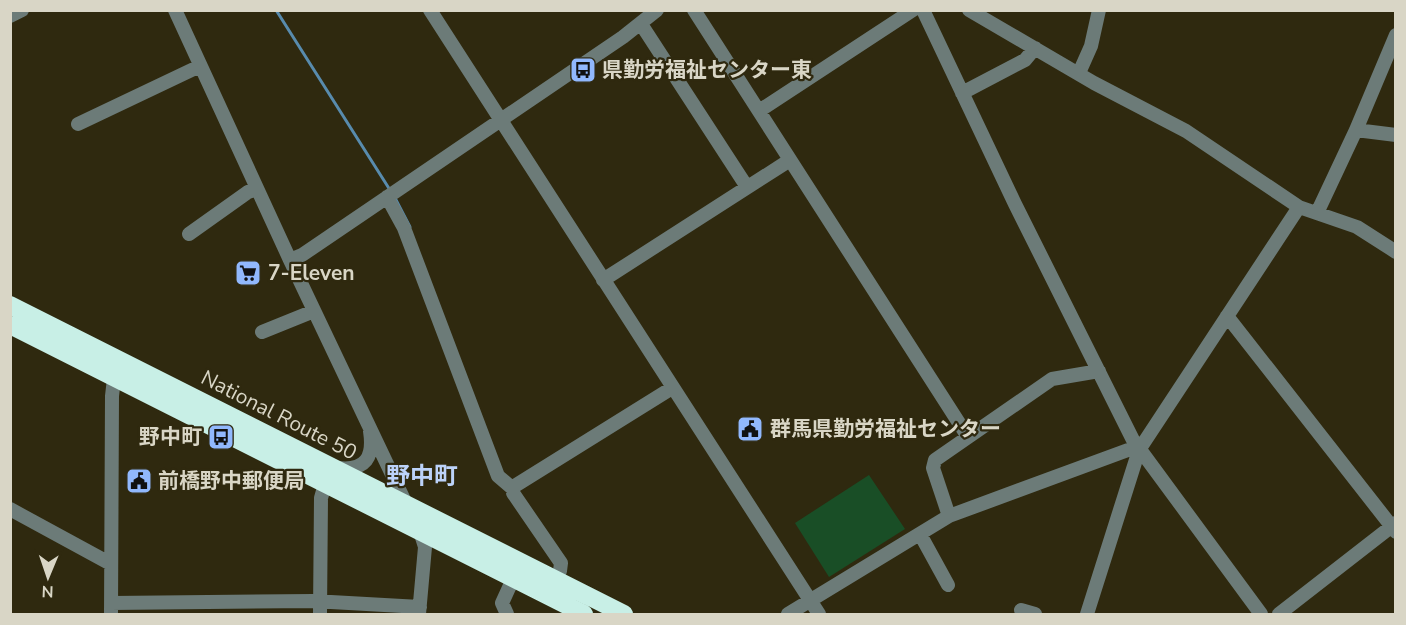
<svg xmlns="http://www.w3.org/2000/svg" width="1406" height="625" font-family="'Nunito Sans','Noto Sans JP',sans-serif">
  <rect width="100%" height="100%" fill="#2f290f"/>
  <!-- green -->
  <path fill="#194e26" d="M869,475l36,54 -76,48 -34,-54z"/>
  <g fill="none" stroke-linecap="round" stroke-linejoin="round">
    <!-- stream -->
    <path stroke="#588bad" stroke-width="3" d="M276,10l114,180
      M395,198l15,29"/>
    <!-- minor -->
    <path stroke="#6c7b78" stroke-width="14" d="M175,10l115,250 117,246
      M430,10l389,604
      M694,10l274,427
      M923,10l92,194 118,236 128,174
      M969,10l125,73 92,48 113,76 58,20 39,25
      M10,16l12,-6
      M641,24l106,163
      M1079,73l12,-27 8,-36
      M962,93l63,-33 10,-12
      M759,111l154,-101
      M78,124l122,-58
      M1356,130l40,5
      M387,197l17,31 94,248 14,12
      M1317,213l39,-83 40,-95
      M189,234l59,-42 9,-3
      M290,260l12,-5 321,-218 34,-27
      M603,280l187,-120
      M1227,316l169,216
      M262,332l52,-21
      M338,468c28,3 36,-11 32,-37
      M10,509l101,55
      M949,516l-16,-48 2,-8 117,-81 47,-8
      M419,528l6,19 -6,67
      M920,534l28,51
      M555,579l5,-8 1,-8 -48,-70v-6l159,-99
      M111,603l202,-2 107,6
      M1021,610l14,4
      M111,614l1,-218 3,-26
      M320,614l1,-116 4,-14
      M507,614l-5,-11 11,-24
      M788,614l161,-98 179,-66h11
      M1087,614l52,-164 160,-243
      M1279,614l117,-91"/>
    <!-- highway -->
    <path stroke="#c8efe6" stroke-width="18" d="M10,305l614,309
      M10,325l574,289"/>
  </g>
  <!-- icons -->
  <defs>
    <g id="bus-square" transform="scale(1.35)"><rect x="-9" y="-9" width="18" height="18" rx="4" fill="#91b8fd" stroke="#2f290f"/><path d="M-5-6H5V4H4V6H2V4H-2V6H-4V4H-5ZM-3.5-4V0h7V-4ZM-3.5 1.2v1.5H-2V1.2ZM2 1.2v1.5H3.5V1.2Z" fill="#111"/></g>
    <g id="supermarket-square" transform="scale(1.35)"><rect x="-9" y="-9" width="18" height="18" rx="4" fill="#91b8fd" stroke="#2f290f"/><path d="M-6-5.5h2.5l.6 2H6L4.5 2H-2.5L-4.4-4H-6ZM-1.5 3.2a1.3 1.3 0 1 0 .1 0ZM3 3.2a1.3 1.3 0 1 0 .1 0Z" fill="#111"/></g>
    <g id="civic-square" transform="scale(1.35)"><rect x="-9" y="-9" width="18" height="18" rx="4" fill="#91b8fd" stroke="#2f290f"/><path d="M-.6-6.5H3V-4.5H.6V-3L4-1V1h2V6H-6V1h2V-1L-.6-3ZM-1.2 2.5V6h2.4V2.5Z" fill="#111"/></g>
  </defs>
  <g fill-rule="evenodd">
    <use href="#bus-square" x="583" y="70"/>
    <use href="#supermarket-square" x="248" y="273"/>
    <use href="#civic-square" x="750" y="429"/>
    <use href="#bus-square" x="221" y="437"/>
    <use href="#civic-square" x="139" y="481"/>
  </g>
  <g text-anchor="middle" stroke-width="4.5" stroke-linejoin="round" paint-order="stroke">
    <!-- poi labels -->
    <g font-size="21" font-weight="bold" fill="#d9d6c6" stroke="#2f290f" text-anchor="start">
      <text x="602" y="77">県勤労福祉センター東</text>
      <text x="268" y="280">7-Eleven</text>
      <text x="770" y="436">群馬県勤労福祉センター</text>
      <text x="202" y="444" text-anchor="end">野中町</text>
      <text x="158" y="488">前橋野中郵便局</text>
    </g>
    <!-- street labels -->
    <g font-size="21" fill="#d9d6c6" stroke="#2f290f">
      <text transform="translate(279 415) rotate(27)" y="7">National Route 50</text>
    </g>
    <!-- quarter labels -->
    <g font-size="24" font-weight="bold" fill="#bcd2f9" stroke="#2f290f">
      <text x="422" y="484">野中町</text>
    </g>
  </g>
  <!-- border -->
  <rect width="1406" height="625" fill="none" stroke="#d9d6c6" stroke-width="24"/>
  <!-- north arrow -->
  <g transform="translate(48 577) rotate(182)" stroke="#2f290f" stroke-width="4.5" paint-order="stroke">
  <path d="M0-4.5L10 22L0 15L-10 22Z" fill="#d9d6c6"/>
  <text y="-9" font-size="16" font-weight="bold" text-anchor="middle" fill="#d9d6c6">N</text>
  </g>
</svg>
